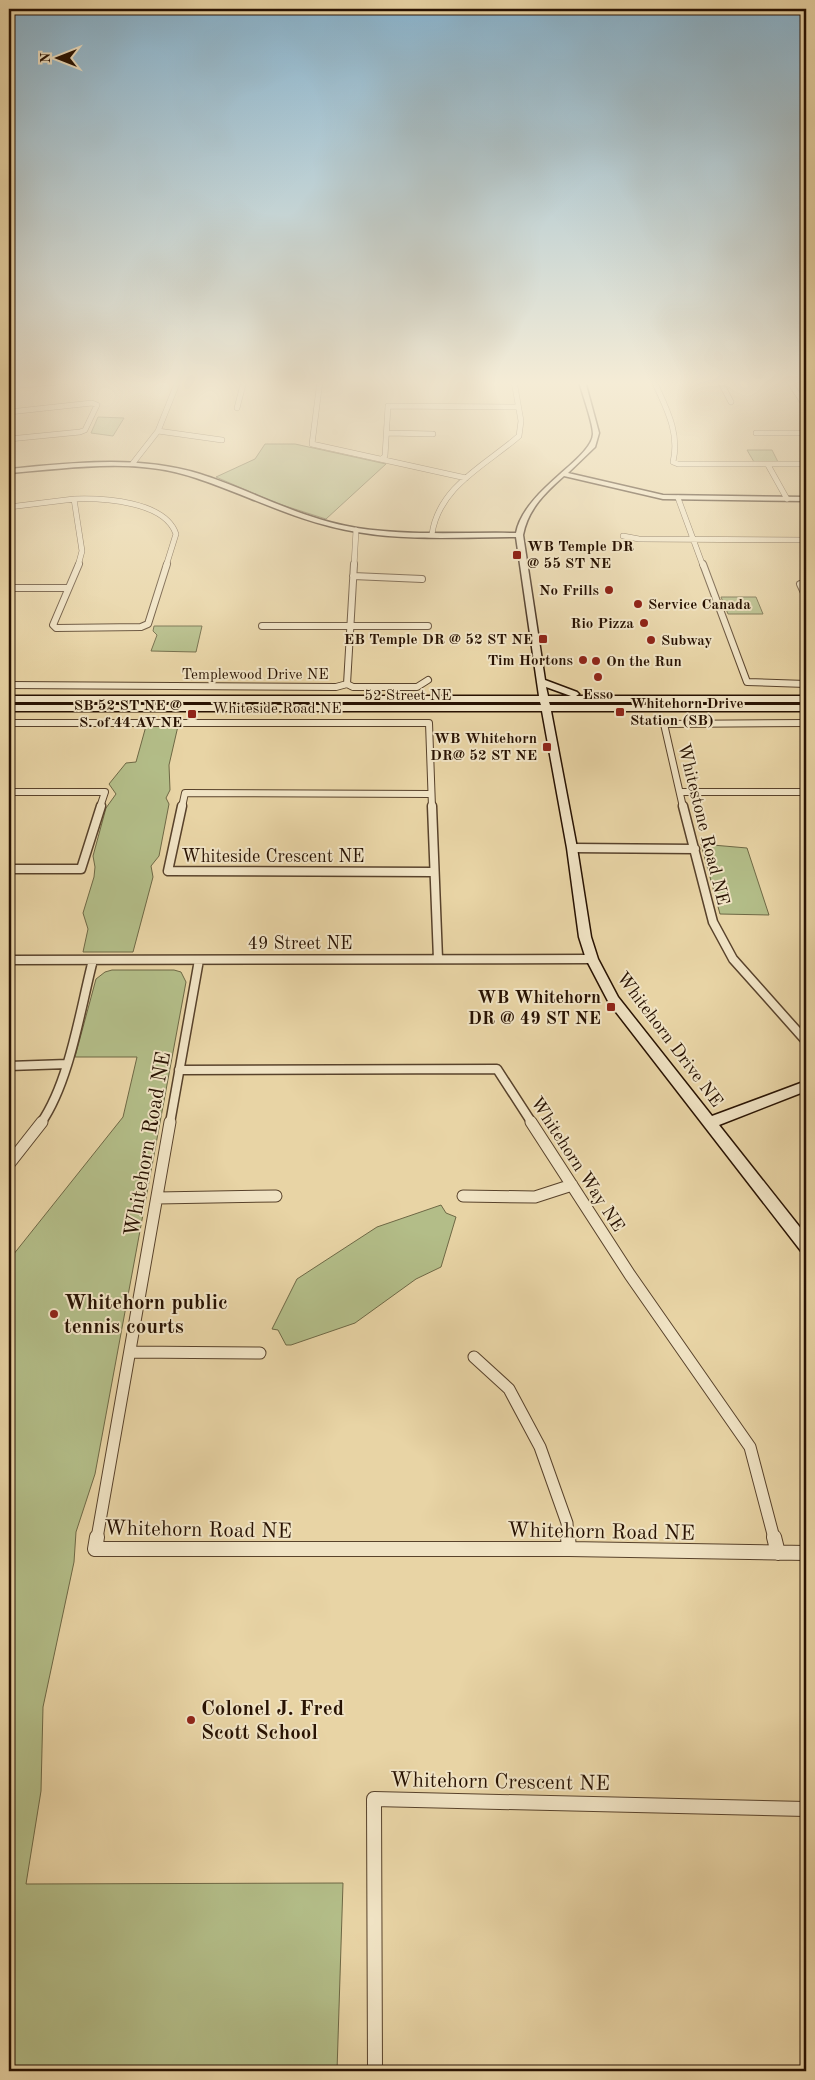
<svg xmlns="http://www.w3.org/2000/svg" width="815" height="2080" font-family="'Old Standard TT',serif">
  <rect width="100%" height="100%" fill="#e8d4a5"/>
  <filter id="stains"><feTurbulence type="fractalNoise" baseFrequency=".004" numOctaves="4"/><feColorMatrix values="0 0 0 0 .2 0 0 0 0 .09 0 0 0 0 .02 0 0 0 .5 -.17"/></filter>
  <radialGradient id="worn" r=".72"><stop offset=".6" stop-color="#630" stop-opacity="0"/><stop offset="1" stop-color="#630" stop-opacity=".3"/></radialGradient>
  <!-- green -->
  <path fill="#b3bd88" stroke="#6e6845" d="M98,417l26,1 -11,18 -22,-3z
    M265,444h30l91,20 -60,55 -50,-16 -60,-26 39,-18z
    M747,450h25l6,12h-24z
    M721,597h35l7,17h-35z
    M154,626h48l-6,26 -45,-1 6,-16 -4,-4z
    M146,726h32l-9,39 1,25 -4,8 3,6 -10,52 -8,10 2,11 -20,75h-50l5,-23 -5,-16 11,-36 1,-10 -2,-11 13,-48 10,-14 -7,-10 17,-21 10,-1z
    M701,844l46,4 22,67 -49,-1z
    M112,970h62l7,2 5,10 -91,492 -19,58 -2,30 -31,145 -2,84 -15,93 317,-1 -6,188h-328v-811l114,-143 14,-60h-62l21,-78 9,-7z
    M441,1205l5,8 10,4 -15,50 -25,12 -61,44 -64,22h-5l-8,-15 -6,-1 25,-50 80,-52z"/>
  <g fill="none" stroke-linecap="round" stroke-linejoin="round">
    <!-- street-far4 casing -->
    <g stroke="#58422b" stroke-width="6">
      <path id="street-far4" d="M320,381l-8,63 154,34
        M499,381h83
        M654,381c12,27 26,51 19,81l5,2h128
        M720,381l11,21
        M789,381l17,26
        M9,386l60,-5
        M237,408l7,-27
        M9,412l83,-9 5,2 -12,25 -5,2 -71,7
        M158,431l64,9
        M387,433l46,1
        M756,433h50
        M382,459l3,-3 3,-50 130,1
        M133,463l25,-32 20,-50
        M768,465l19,34
        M678,498l25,68
        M74,499l8,52 -4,15
        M74,499c29,-1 91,2 102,35l-10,32
        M9,507l65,-8
        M432,534c7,-48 54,-69 87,-98l2,-15 -7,-40
        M623,536l16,3 167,1
        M354,566l2,-36"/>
    </g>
    <!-- street-far3 casing -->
    <g stroke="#58422b" stroke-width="8">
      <path id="street-far3" d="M79,564l-26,61 3,3 85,-1 7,-3 19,-60
        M703,564l44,118 59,2
        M353,576l69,3
        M806,582l-6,2 6,13
        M9,588h59
        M262,626h166
        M347,684l7,-120
        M347,684l6,3h64l11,-7
        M9,685l327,2 11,-3
        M9,723h420l3,84
        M9,792h96l-5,15
        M680,792h126
        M182,807l3,-14 246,1
        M683,807l-19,-83 142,-1"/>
    </g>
    <!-- street-far2 casing -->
    <g stroke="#58422b" stroke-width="11">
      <path id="street-far2" d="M182,806l-14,65 266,1
        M432,806l6,153
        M683,806l30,116 20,37 73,82
        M572,848l123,1
        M9,869h72l20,-63
        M9,960l583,-1
        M9,1066l58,-2
        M179,1070l318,-1 35,54
        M41,1123c29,-42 39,-113 52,-163
        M170,1123l29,-163"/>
    </g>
    <!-- street-far1 casing -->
    <g stroke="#58422b" stroke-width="13">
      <path id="street-far1" d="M531,1122l99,153 120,172 24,91
        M9,1164l33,-42
        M463,1196l72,1 37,-12
        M157,1198l119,-2
        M130,1352l130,1
        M474,1357l35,32 31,58 27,76 1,15
        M97,1538l73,-416"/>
    </g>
    <!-- street casing -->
    <g stroke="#58422b" stroke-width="16">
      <path id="street" d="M97,1537l-2,12h474l237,4
        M568,1537l1,12
        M774,1537l4,16
        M375,2071l-1,-272 432,10"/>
    </g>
    <!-- secondary casing -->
    <g stroke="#281202" stroke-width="3">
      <path id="secondary" d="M579,381h6l14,52 -4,14 -27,26 95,22 143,2v4l-143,-2 -99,-23c-19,17 -36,33 -41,59l22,145 32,12 2,2 -3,2h230v6h-257l1,3h256v6h-255l26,137 14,89 7,22 20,38 94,119 94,-35v10l-87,34 87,110v18l-5,-2 -192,-248 -23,-44 -7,-22 -12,-89 -25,-137h-533v-6h532l-1,-3h-531v-6h530l-23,-159c-53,0 -107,4 -159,-5 -57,-9 -107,-36 -161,-54 -60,-21 -125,-10 -187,-5v-4c64,-6 128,-14 191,5 53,17 101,45 157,54 52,8 106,4 159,5 8,-43 76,-74 77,-99 0,-12 -11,-40 -14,-53zM546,687l25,9h1h-24z"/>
    </g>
    <!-- street-far4 -->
    <use href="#street-far4" stroke="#f0e3c4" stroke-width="5"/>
    <!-- street-far3 -->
    <use href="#street-far3" stroke="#f0e3c4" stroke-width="6"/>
    <!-- street-far2 -->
    <use href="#street-far2" stroke="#f0e3c4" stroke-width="8"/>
    <!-- street-far1 -->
    <use href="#street-far1" stroke="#f0e3c4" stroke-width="11"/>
    <!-- street -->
    <use href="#street" stroke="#f0e3c4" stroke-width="14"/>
    <!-- secondary -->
    <use href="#secondary" fill="#f0e3c4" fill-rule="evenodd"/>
  </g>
  <!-- sky -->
  <linearGradient id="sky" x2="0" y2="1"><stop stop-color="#88b5d1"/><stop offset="0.57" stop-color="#f5ecd6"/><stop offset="1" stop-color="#f5ecd6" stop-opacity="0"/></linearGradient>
  <rect width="815" height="672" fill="url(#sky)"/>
  <!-- markers -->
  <g fill="#8f2418" stroke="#f0e3c4" stroke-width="2">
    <rect x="512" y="550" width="10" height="10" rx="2.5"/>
    <circle cx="609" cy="590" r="5"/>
    <circle cx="638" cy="604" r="5"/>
    <circle cx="644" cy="623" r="5"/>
    <rect x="538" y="634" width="10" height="10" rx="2.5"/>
    <circle cx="651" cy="640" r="5"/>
    <circle cx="583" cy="660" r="5"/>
    <circle cx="596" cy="661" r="5"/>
    <circle cx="598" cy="677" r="5"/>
    <rect x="615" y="707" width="10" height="10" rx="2.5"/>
    <rect x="187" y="709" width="10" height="10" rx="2.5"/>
    <rect x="542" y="742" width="10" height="10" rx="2.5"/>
    <rect x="606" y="1002" width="10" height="10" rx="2.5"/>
    <circle cx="54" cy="1314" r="5"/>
    <circle cx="191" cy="1720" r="5"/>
  </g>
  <g text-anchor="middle" stroke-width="4" stroke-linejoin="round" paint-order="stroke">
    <!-- far-poi labels -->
    <g font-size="15" font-weight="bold" fill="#281202" stroke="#f0e3c4" text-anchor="end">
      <text x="527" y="551" text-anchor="start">WB Temple DR<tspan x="527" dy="17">@ 55 ST NE</tspan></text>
      <text x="599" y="595">No Frills</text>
      <text x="648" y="609" text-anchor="start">Service Canada</text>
      <text x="634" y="628">Rio Pizza</text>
      <text x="533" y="644">EB Temple DR @ 52 ST NE</text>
      <text x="661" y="645" text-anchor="start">Subway</text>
      <text x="573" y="665">Tim Hortons</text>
      <text x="606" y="666" text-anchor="start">On the Run</text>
      <text x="598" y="699" text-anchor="middle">Esso</text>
      <text x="630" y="708" text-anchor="start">Whitehorn Drive<tspan x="630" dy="17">Station (SB)</tspan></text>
      <text x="182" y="710">SB 52 ST NE @<tspan x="182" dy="17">S. of 44 AV NE</tspan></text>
      <text x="537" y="743">WB Whitehorn<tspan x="537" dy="17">DR@ 52 ST NE</tspan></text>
    </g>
    <!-- far-street labels -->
    <g font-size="15" fill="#281202" stroke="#f0e3c4">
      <text x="255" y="679">Templewood Drive NE</text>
      <text x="408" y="700">52 Street NE</text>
      <text x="277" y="713">Whiteside Road NE</text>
    </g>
    <!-- street labels -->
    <g font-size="18" fill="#281202" stroke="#f0e3c4">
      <text transform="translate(704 824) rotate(76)" y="6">Whitestone Road NE</text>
      <text x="273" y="862">Whiteside Crescent NE</text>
      <text x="300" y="949">49 Street NE</text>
      <text transform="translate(670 1039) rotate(53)" y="6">Whitehorn Drive NE</text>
      <text transform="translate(578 1164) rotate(57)" y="6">Whitehorn Way NE</text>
    </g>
    <!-- poi labels -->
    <g font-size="18" font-weight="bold" fill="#281202" stroke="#f0e3c4" text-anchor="end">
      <text x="601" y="1003">WB Whitehorn<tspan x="601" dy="21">DR @ 49 ST NE</tspan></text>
    </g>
    <!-- near-street labels -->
    <g font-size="21" fill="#281202" stroke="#f0e3c4">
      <text transform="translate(147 1144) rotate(-80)" y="7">Whitehorn Road NE</text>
      <text transform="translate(198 1529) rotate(1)" y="7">Whitehorn Road NE</text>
      <text transform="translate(601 1531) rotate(1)" y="7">Whitehorn Road NE</text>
      <text transform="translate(500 1781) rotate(1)" y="7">Whitehorn Crescent NE</text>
    </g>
    <!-- near-poi labels -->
    <g font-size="21" font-weight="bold" fill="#281202" stroke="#f0e3c4" text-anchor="start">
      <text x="64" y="1309">Whitehorn public<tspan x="64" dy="24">tennis courts</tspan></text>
      <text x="201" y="1715">Colonel J. Fred<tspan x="201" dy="24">Scott School</tspan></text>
    </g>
  </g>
  <!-- margin -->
  <rect width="815" height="2080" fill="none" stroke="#e8d4a5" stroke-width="30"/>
  <rect x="10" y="10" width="795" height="2060" fill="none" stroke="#281202" stroke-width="2.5"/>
  <rect x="15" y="15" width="785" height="2050" fill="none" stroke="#281202"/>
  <!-- north arrow -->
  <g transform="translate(58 58) rotate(270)" stroke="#f0e3c4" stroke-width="4" paint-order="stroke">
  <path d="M0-4L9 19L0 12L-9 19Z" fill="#281202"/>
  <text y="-8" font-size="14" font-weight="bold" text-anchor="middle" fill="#281202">N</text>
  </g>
  <rect width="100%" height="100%" filter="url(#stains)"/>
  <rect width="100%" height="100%" fill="url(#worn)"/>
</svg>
